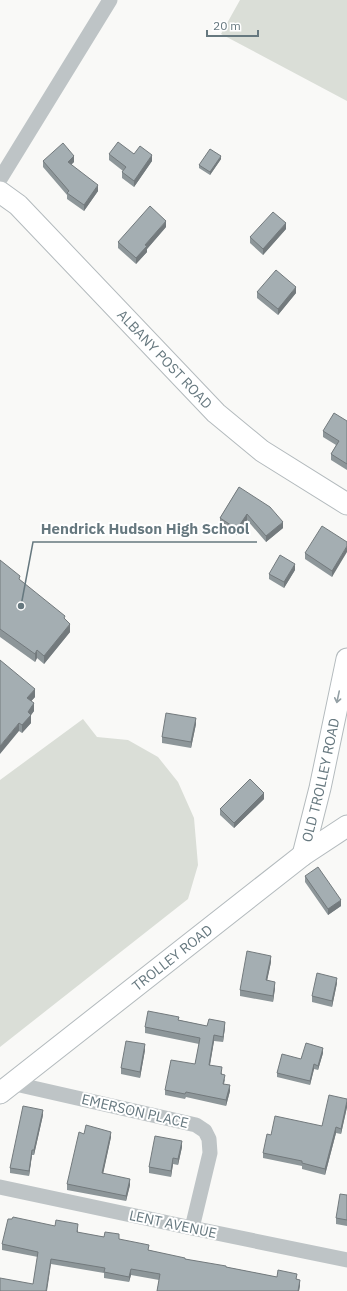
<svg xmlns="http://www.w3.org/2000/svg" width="347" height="1291" font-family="'IBM Plex Sans',sans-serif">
  <rect width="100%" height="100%" fill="#f9f9f7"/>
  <!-- green -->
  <path fill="#daded7" d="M240,0h107v101l-126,-67z
    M83,719l14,18 31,3 30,17 20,25 16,36 4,47 -10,34 -188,148v-267z"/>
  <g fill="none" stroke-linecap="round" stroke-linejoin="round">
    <!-- secondary casing -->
    <g stroke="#b3babd" stroke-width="23">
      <g id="secondary">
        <path id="s1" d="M0,192l18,13 198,208 46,38 85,53"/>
        <path id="s2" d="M303,855l17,-67 27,-129"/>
        <path id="s3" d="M0,1093l303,-238 44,-29"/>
      </g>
    </g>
    <!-- street -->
    <path stroke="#bec4c6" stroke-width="15" d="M0,179l110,-179
      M11,1083l185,42 9,6 4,8 1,14 -18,75
      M0,1187l192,41 155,32"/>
    <!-- secondary -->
    <use href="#secondary" stroke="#fff" stroke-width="21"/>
  </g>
  <!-- wall -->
  <path fill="#8d9699" d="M109,154h25l18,7 -18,26 -12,-9v-6l1,-1 -14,-11z
    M221,159l-11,16 -11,-7v-3z
    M43,161l31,1 -3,2 27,27 -14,20 -17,-12v-4l-24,-28z
    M166,227l-19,22v3l-11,12 -18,-16v-6z
    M286,229l-23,26 -13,-12v-6z
    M257,292l39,1 -18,22 -21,-17z
    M347,421v49l-16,-10v-6l5,-9 -13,-8v-6z
    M239,487l44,41 -17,14 -19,-22 -10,15 -17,-11v-6z
    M347,542l-15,35 -27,-18v-6z
    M0,560l20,20 45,40 5,12 -26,32 -7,-6 -2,4 -35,-25z
    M295,570l-11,18 -15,-9v-5z
    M0,660l35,37 -4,4 3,10 -3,4v8l-9,10 -3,-2z
    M196,724l-5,24 -29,-5v-6z
    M264,799l-30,29 -14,-13v-6z
    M305,876l36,30 -13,9 -23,-33z
    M271,962l-4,18 8,8 -2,14 -33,-6v-6z
    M337,983l-5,24 -20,-5v-6z
    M179,1020l28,6 18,1 -2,15 -9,-1 -4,24 12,8v1l3,6 -1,4 6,7 -4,15 -40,-9 -1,2 -20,-4v-5l30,-26 4,-20 -54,-11v-6z
    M145,1050l-5,28 -19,-4v-6z
    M323,1053l-5,17 -4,-1 -4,16 -33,-8v-4l24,-14z
    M347,1099v8l-6,27 -5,-1 -11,42 -23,-6v-3l-39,-8v-5l8,-18 51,-9z
    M43,1115l-9,40h-2l-3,21 -19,-3v-5z
    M84,1134l27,3 -8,36 27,12 -4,16 -59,-11v-6z
    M182,1147l-4,18 -5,-1 -2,13 -22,-4v-6z
    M347,1195v31l-11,-2v-6z
    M55,1226l23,4v3l41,6 30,11 36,9 92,18 20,2 3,6 -1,6h-142l2,-11 -28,-5 -2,7 -25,-4v-5l-53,-9 -18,20 5,-27 -36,-7v-6z"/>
  <!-- shaded-wall -->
  <path fill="#737a7d" d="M152,155v6l-18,26v-6z
    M74,156v6l-6,6v-6z
    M221,156v3l-11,16v-3z
    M98,185v6l-14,20v-6z
    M166,221v6l-19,22v3l-11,12v-6l9,-13z
    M286,223v6l-23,26v-6z
    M296,287v6l-18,22v-6z
    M247,514v6l-10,15v-6z
    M283,522v6l-17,14v-6z
    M347,546v6l-15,25v-6z
    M295,564v6l-11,18v-6z
    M70,624v8l-26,32v-8z
    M37,650v8l-2,4v-8z
    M35,689v8l-8,9v-8z
    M34,703v8l-3,4v8l-9,10v-8l6,-13z
    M196,718v6l-5,24v-6z
    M19,723v8l-19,23v-8z
    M264,793v6l-30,29v-5z
    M341,900v6l-13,9v-6z
    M271,956v6l-5,24v-6z
    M337,978v5l-5,24v-6z
    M275,982v6l-2,14v-6z
    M225,1022v5l-2,15v-5z
    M214,1035v6l-5,29v-5z
    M145,1044v6l-5,28v-6z
    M323,1048v5l-5,17v-4z
    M314,1064v5l-4,16v-4z
    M230,1085v6l-4,15v-6z
    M347,1101v6l-6,27v-5z
    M43,1110v5l-9,40v-5z
    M336,1127v6l-11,42v-6z
    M111,1132v5l-9,42v-6z
    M182,1141v6l-4,18v-6z
    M32,1150v5l-3,21v-5z
    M173,1158v6l-2,13v-6z
    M130,1179v6l-4,16v-5z
    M51,1259v5l-4,27h-1z
    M131,1269v6l-2,7v-5z
    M300,1280v5l-1,6h-1z"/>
  <!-- building -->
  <path fill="#a4aeb2" stroke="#737a7d" d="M118,142l16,12 6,-8 12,9 -18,26 -12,-9 4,-5 -17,-13z
    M63,143l11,13 -6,6 30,23 -14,20 -17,-12 2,-2 -26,-30z
    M210,149l11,7 -11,16 -11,-7z
    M150,206l16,15 -21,24 2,1 -11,12 -18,-16z
    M273,212l13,11 -23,26 -13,-12z
    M276,270l20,17 -18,22 -21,-17z
    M334,413l13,8v43l-16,-10 8,-13 -16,-10z
    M239,487l31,20 13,15 -17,14 -19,-22 -10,15 -17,-11z
    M322,526l25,16v4l-15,25 -27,-18z
    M280,555l15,9 -11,18 -15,-8z
    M0,560l20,16 -1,3 46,37 -1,2 6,6 -26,32 -7,-6 -2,4 -35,-25z
    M0,660l35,29 -8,9 7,5 -6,9 3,3 -9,10 -3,-2 -19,23z
    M166,713l30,5 -5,24 -29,-5z
    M250,779l14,14 -30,30 -14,-14z
    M318,867l23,33 -13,9 -23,-33z
    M247,951l24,5 -5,24 9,2 -2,14 -33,-6z
    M317,973l20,5 -5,23 -20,-5z
    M148,1011l31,6 -1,3 29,6 2,-7 16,3 -2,15 -9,-2 -5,30 13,2 -1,7 4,1 -2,9 7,1 -4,15 -40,-8 -1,2 -20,-4 6,-30 24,4 5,-26 -55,-11z
    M126,1041l19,3 -5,28 -19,-4z
    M306,1043l17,5 -5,18 -4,-2 -4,17 -33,-8 5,-19 19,5z
    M329,1095l18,4v2l-6,28 -5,-2 -11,42 -23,-6v-2l-39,-8 4,-19 4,1 4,-19 47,10z
    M23,1106l20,4 -9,40h-2l-3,21 -19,-3z
    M86,1125l25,7 -9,41 28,6 -4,17 -59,-12 12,-52 5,2z
    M155,1136l27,5 -4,18 -5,-1 -2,13 -22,-4z
    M340,1194l7,1v25l-11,-2z
    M13,1217l42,9 1,-6 22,4 -1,8 27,5 1,-5 14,2v5l30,6 -1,5 37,8v1l41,7v1l51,10 1,-7 19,4 -1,5 4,1 -2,11h-141l3,-17 -29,-5 -2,8 -25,-5 1,-4 -54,-9 -5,32h-46v-13l33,6 5,-32 -36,-8 6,-25h4z"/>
  <!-- one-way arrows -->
  <defs><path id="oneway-shaft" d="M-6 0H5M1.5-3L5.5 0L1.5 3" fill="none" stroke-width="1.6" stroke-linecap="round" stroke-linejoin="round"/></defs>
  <use stroke="#94a0a5" href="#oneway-shaft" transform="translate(338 697) rotate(102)"/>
  <g text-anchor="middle" stroke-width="4" stroke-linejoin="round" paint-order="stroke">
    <!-- street labels -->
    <g font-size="14" fill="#66787f" stroke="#fff">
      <text dy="5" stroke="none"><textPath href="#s1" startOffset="235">ALBANY POST ROAD</textPath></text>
      <text dy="5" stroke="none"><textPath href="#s2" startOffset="77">OLD TROLLEY ROAD</textPath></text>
      <text dy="5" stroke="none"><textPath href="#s3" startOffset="219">TROLLEY ROAD</textPath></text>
      <text transform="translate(135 1111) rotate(13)" y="5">EMERSON PLACE</text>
      <text transform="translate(173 1224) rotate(12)" y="5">LENT AVENUE</text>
    </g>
  </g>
  <!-- callouts -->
  <path fill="none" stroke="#66787f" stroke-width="1.5" d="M21 606L33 542H257"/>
  <circle fill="#66787f" stroke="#fff" stroke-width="1.5" cx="21" cy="606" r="4"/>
  <g font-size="15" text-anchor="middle" font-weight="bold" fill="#66787f" stroke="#fff" stroke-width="4" stroke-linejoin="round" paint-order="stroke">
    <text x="145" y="534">Hendrick Hudson High School</text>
  </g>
  <!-- scale -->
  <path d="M207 30v6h51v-6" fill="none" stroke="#66787f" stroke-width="2"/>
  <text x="213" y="30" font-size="12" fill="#66787f" stroke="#ffffff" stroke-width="3" paint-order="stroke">20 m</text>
</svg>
